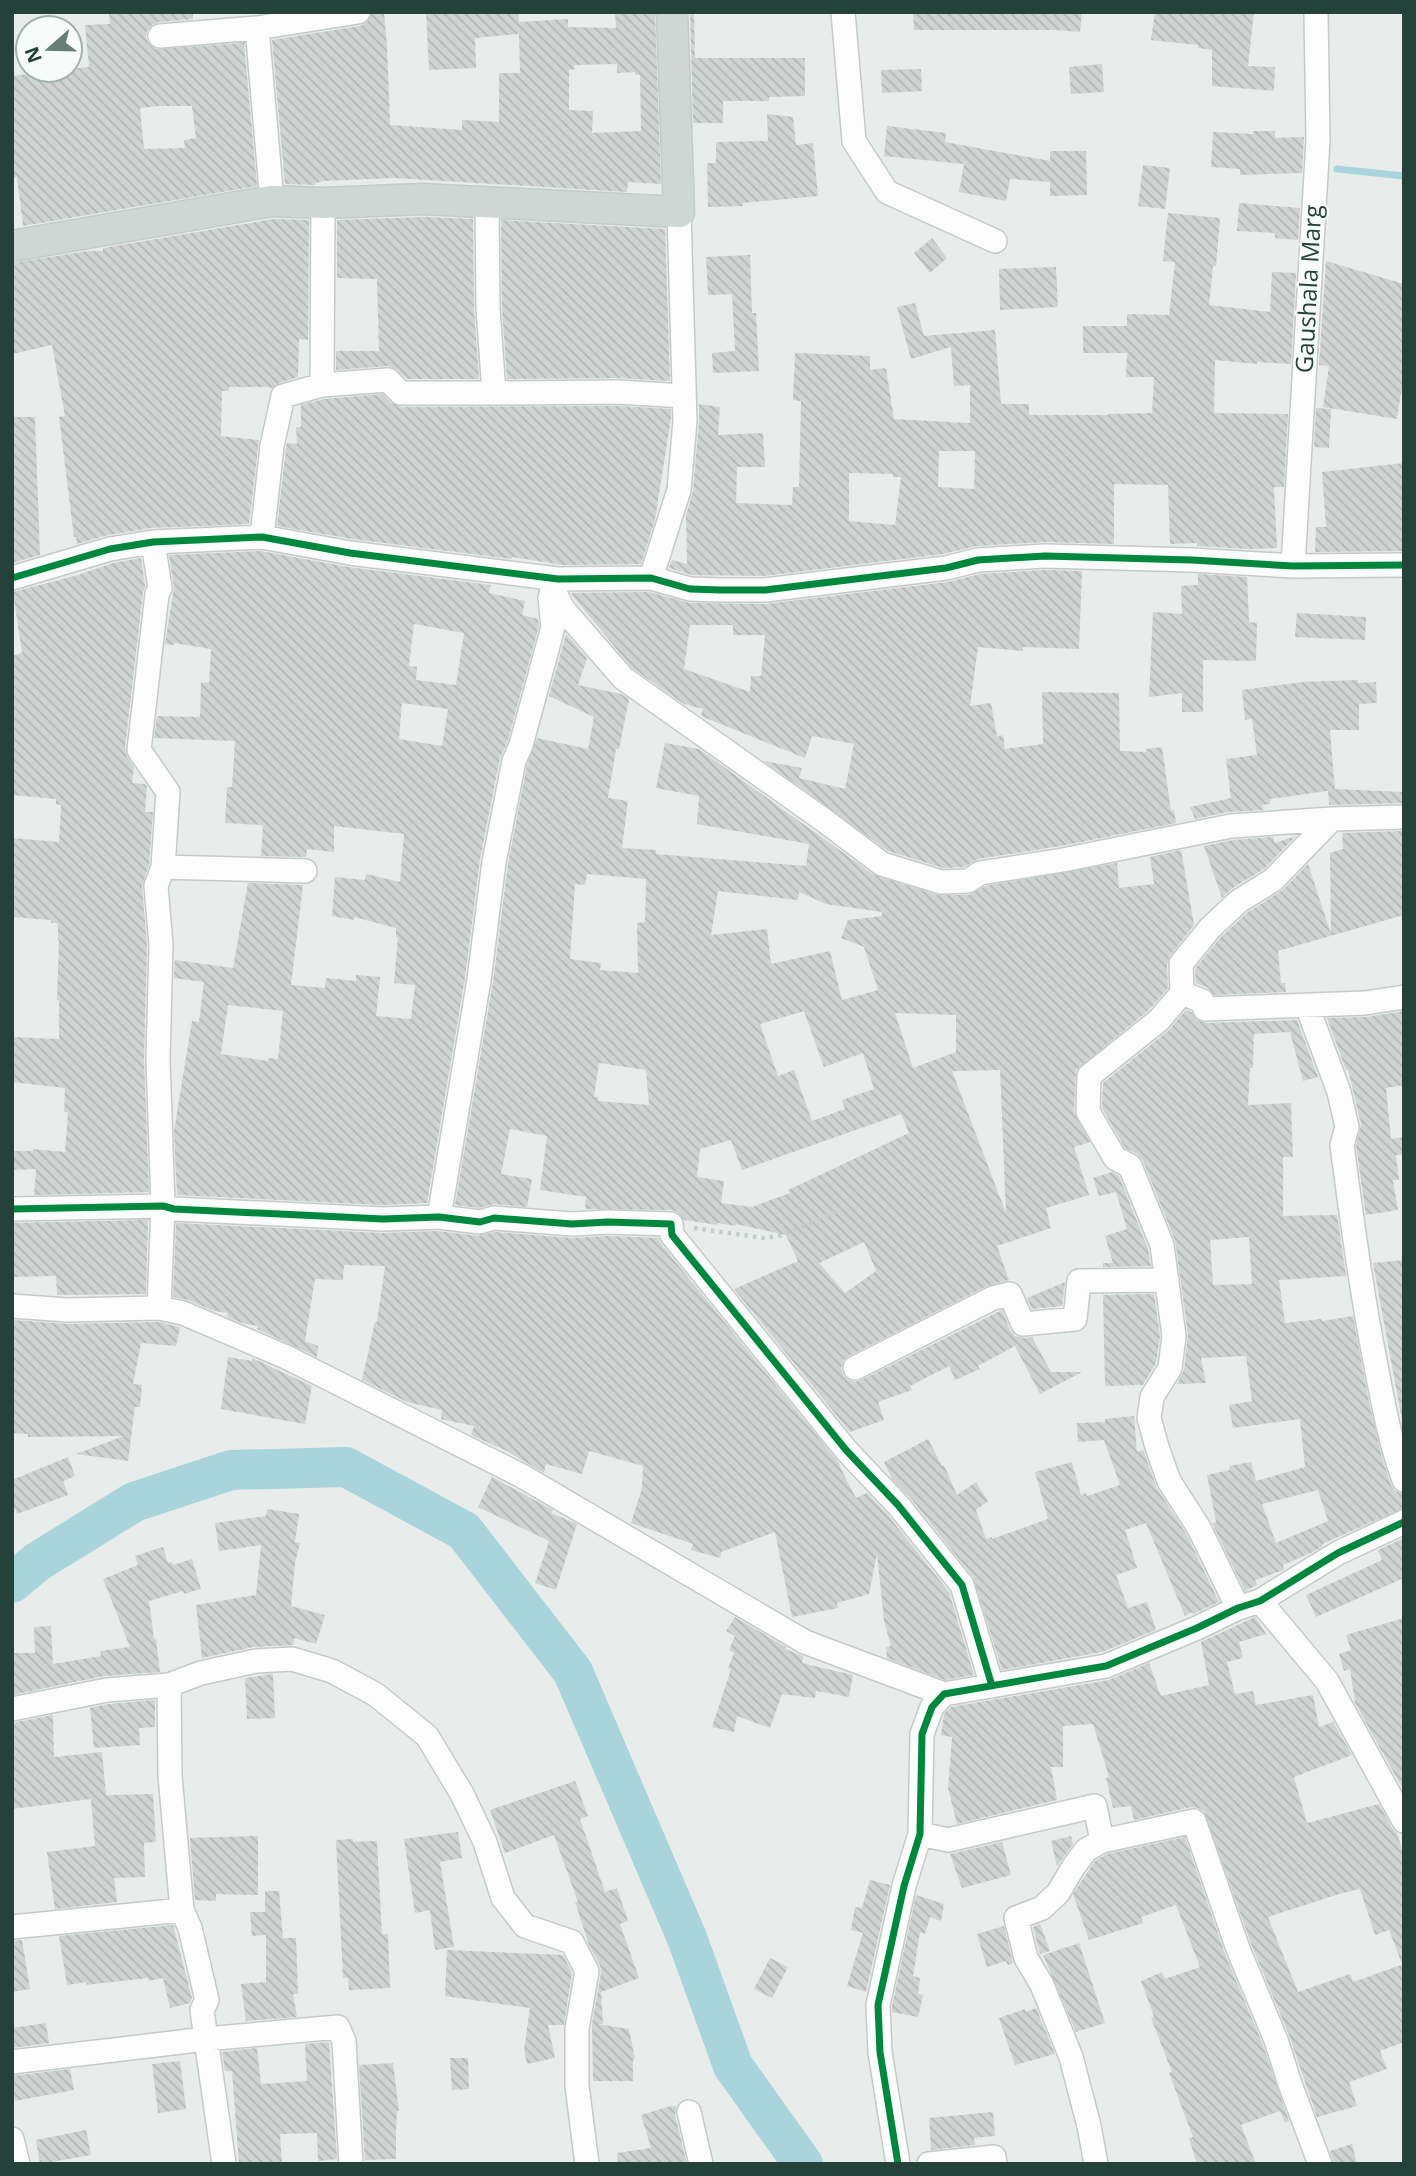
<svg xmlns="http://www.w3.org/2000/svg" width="1416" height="2176" font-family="'Open Sans',sans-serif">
  <defs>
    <pattern id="building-back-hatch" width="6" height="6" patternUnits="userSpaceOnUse" patternTransform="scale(1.75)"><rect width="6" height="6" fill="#cfd4d2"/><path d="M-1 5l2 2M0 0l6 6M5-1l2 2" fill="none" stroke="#b2b7b5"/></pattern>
  </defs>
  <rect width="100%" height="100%" fill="#e8edeb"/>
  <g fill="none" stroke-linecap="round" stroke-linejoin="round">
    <!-- stream -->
    <path stroke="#a9d4db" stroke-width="7" d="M1337,169l67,7"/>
    <!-- river -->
    <path stroke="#a9d4db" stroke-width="40" d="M12,1583l25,-21 97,-60 97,-32 115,-3 118,64 109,141 114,266 46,128 70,98"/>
  </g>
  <!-- building -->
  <path fill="url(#building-back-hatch)" fill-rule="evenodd" d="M109,12h84v7l-34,3 -7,3 -5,6 -1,7 3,6 6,5 89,-6 13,143 -234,40 -6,-49 -5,1v-102l77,-9 -4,-42 25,-1zM159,106h33l4,32 -12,2 1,8 -41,1 -4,-41z
    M372,12h12l3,34 3,79 72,5v-10l37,2v-49h21l-1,-39 -44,4 1,30 -47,2 -3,-58h55v2l37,-2 1,10 49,-3v8l48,1 -1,-16h40l6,172 -33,-2 -1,10 -233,-14 -70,3 -9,2v2l-30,-1 -13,-144 88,-14 7,-4zM617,64v9l18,-1v3h5l1,56 -49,2 1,-22 -24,-1v-40l6,-1 -1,-4z
    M690,12h4l1,46h110v38l-36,1v4h-46v22h-30z
    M913,12h169l-2,20 -23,-2h-143z
    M1155,12h99l-6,54 27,1 -1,24 -62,-5v-36l-14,-2v-3l-47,-5z
    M1102,64l2,28 -33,2 -2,-27z
    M921,69l1,22 -40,2 -1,-23z
    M767,114l26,3 3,28 17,-2 5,53 -75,7v3l-35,1 -1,-44h9v-21l52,-1z
    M887,126l59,7 -1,9 105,19v-10h36l1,44 -37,1v-14l-40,-3 -4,22 -47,-9 5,-28 -80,-8z
    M1253,131h22v7l29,-1 -2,36 -62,2v-6l-29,-2 2,-35 40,2z
    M1143,165l27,3 -5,41 -27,-3z
    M1239,203l61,5 -2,32 -23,-2v-5l-38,-2z
    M1168,213l52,5 -4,48h-3l-4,39 61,7 2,-40 24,1 -5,91 -34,-2v2l-42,-4 -1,53 74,1 -4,73h-10l3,61 -29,1 -51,-3v-3l-27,1 -2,-59 -54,-1v60l-69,-2 -68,4 -34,8 -179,22 -72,-1 -23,-7 3,-8 15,4 -1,-49 7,-24 6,-69v-18l21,3 -2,28 45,-2 2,34h-28l-1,36 56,2 1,-18h6l2,-86 -8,-1 2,-47 75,3v14l16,-2 8,51 76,4v-38l-16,1 -3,-39 -40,12 -14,-52 18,-4 9,33 71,-6 6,74h28v11h79v-1l44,-1 2,-36h-28l1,-24h-44v-27h44v-12l42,1 6,-53 -12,-1zM939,451h36l-1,38 -36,-2zM849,473l44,1v3h8l-6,48 -46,-4z
    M423,217l50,2 1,91 5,69h-72l-10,-9 -9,-4 -52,4v-19h43l-2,-72 -40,-1v-58z
    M273,219l36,1 -1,120 -9,-1 -1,38 -19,6 -7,5 -5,-1h-38v4h-7l-1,45 38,4 -10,84 -98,4 -43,7 -31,9 -1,-7h-2l-15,-120 6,-1 -13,-71 -40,9v-91l76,-12h15v-3z
    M501,220l164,9 5,152 -52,-3 -111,1 -5,-71z
    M932,238l15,20 -17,15 -16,-20z
    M750,255l2,58h4l3,58 -46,2 -1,-20 23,-2 -3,-57 -24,1 -2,-38z
    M1326,261l78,23v90l-7,45 -74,-12 6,-41 -10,-1z
    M1056,267l2,40 -58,3 -1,-41z
    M383,394l8,9 10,4 217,-1 53,3v9l-16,102 -14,44 -78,1 -51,-8 -1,2 -159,-20 -75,-13 9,-78 1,-5 10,1 -1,-17h5v-22l23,-6z
    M1316,408l15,1 -2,39 -15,-1z
    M12,417h23l5,138 -28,8z
    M1404,463v88l-89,1 1,-25h10l-4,-55z
    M261,551l87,16 143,18 -2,8 36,8 -3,14 16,4 1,7 -31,114 -8,18 -20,101 -15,119 -38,225 -44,2 -206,-10 -3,-64 18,-110 7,1 5,-40 -30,-4 1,-18 58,8 15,-85 55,2 -12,100 34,3 1,-10 30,3v-6l24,2 -4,39 35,3 4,-34 -21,-2 4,-46h-2v-9l-42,-11v3l-22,-4 3,-39 30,3 1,-6 34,8 4,-48 -70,-8v26l-27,-3 -1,8 -45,-1 2,-31 -38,-2 2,-36h5l3,-46 -81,-3 3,-22 43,1 1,-35 8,1 2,-34 -37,-6v2l-9,-1 9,-57 -5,-32zM414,624l50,9 -8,52 -40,-5 1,-13 -8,-1zM402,703l46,6 -6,37 -43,-7zM228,1005l55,6 -5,48 -10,-1v3l-47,-7z
    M141,558l4,28 -2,6 -18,156 2,9 7,10 -2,16 13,1 2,3 -2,25h8l-4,52 -7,23 5,58 -3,114 5,133 -115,3 2,-26 -24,1v-19h21v-2l32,3 3,-40h-4l1,-24 -53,-6v-45l47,2v-39h-2l2,-59 -1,-1v-17h-7v-3l-39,-3v-79l47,4 2,-37 -5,-1v-5l-44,-4v-139l10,-3 -9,-61 65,-17 35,-12z
    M1045,570l37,1 -3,78 -56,-2v4l-45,-4 -8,59 21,-3 6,34 6,-2 2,14 38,-5 -1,-52 77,1 1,58 26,1v-3l16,-2 9,64 3,-1 2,13 -115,23 -83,13 -14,8 -21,1 -55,-17 -124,-90 38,7 -3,10 46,11 9,-45 -42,-8 -7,22 -104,-42 2,-7 -19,-5 -52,-36 -60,-73v-2l77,-1 41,11 75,1 183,-22 32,-8zM690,625h43v10h32l-4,41h-10l-1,16 -66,-23z
    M1198,574l49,3 2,45 8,1 -1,38 -53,-1v52h-21v-19l-33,4 4,-85 29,2 -1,-28 17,-1z
    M1297,613l69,4 -1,23 -70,-3z
    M566,634l21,24 -9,27 43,9 8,5 -10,50h-3l-8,49 20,3 -6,47 34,2v4l150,12 3,-22 -112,-20 2,-28 -43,-8 9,-45 34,6 175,126 63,20h32l16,-9 132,-23 2,25 35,-4 -4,-27 31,-7 13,75 -24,31 -3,8 1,24 -19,22 -73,60 -2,42 16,30 -16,5 15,48 -43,13 5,20 -54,18 12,34 -22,6 -138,70 -6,5 -2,7 2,7 5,5 7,2 6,-2 141,-70 8,20 5,6 9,2 8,-1 19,35h31l-42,22 -25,-48 -37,20 2,3 -25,11 -6,-14 -39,20 2,4 -34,12 6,18 -34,12 -116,-143 64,-28 -12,-26 -50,-11v2l-18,-3v2l-34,-5 -6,-8 -7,-2 -86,-1 1,-12 -46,-7 7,-54 -37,-7 -9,45 31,5 -5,28 -32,-3 -16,4 -24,-3 38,-223 15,-118 19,-99 10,-27 51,11 6,-32 -45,-21zM587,874l59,5 -1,43 -8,1 1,50 -38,-3 1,-7 -31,-4 5,-75 10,1zM718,891l80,9 1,-8 27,12 56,8v4l-34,4 -7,18 23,9 14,43 -36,10 -12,-49 -59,13 -4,-35 -56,6zM804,1011l20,56 39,-14 11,36 -32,11 3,9 -33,12 -18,-51 -16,6 -18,-52zM895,1013l61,2v37l-43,16zM599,1063l47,7 3,35 -51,-4v-4h-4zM1000,1070l6,143 -54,-142zM901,1114l8,19 -121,57 2,3 -38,14 -31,-4 3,-22 -27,-4 3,-28 31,-9 11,30zM864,1242l12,29 -31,22 -26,-30z
    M1358,680v3l18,-1 1,21 -18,1v26h-29l5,59 68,3 -1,11 -73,2 -1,-14 -58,8v5l-8,1 2,5 -36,2 -33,7 -5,-12 41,-9 -5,-39 31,-4 -5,-36 -7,1 -3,-30 61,-8z
    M1404,831v84l-126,36 3,32h4l1,9 -72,3 -6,-7 -12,-5 -1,-14 25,-31 28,-26 35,-22 25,-26 23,70 -1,-81 13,-4 -1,-16z
    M1296,836l-32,33 -33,20 -9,9 -18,-52 29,-6 40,-3 2,6z
    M1186,1010l5,2 6,8 9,3 91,-3 21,57 -15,4 -13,-49 -36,2 -1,34h-3l-2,37 43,-2 2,54h-10v59l54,-1 9,61 -67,4 6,43 36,-4 1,2 31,-5 16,86 13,55 9,28 4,6 9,3v14l-82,36 1,2 -10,6 -30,13 1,5 -29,10 2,5 -12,6 -33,-68 4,-1 -9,-47 23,-5 -1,-4 22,-4 5,19 49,-14 -5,-48 -67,9 -4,-23 23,-4 -6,-45 -45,2 5,25 -29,1 7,-14 4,-36 -13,-94 -32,-79 -6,-7 -12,-6 -23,-40 1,-25 65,-52zM1249,1237l3,47 -39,1 -3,-45zM1318,1490l10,31 -52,22 -14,-39z
    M1404,1011v74l-18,3 5,51 13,-2v17l-8,1 3,25h-6l5,30 -32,5 -10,-69 5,-22 -13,-55 -2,1 -19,-52 39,-1z
    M1112,1172l7,4 29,73 3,17 -48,1v-4h10l-8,-27 22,-7 -11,-37 -17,4 -6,-18z
    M148,1220l-2,74 -89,1 -1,-19 -44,1v-54z
    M176,1223l206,10 56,-2 40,5 17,-4 76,6 37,-2 50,2 3,6 179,220 -1,1 17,33 11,-5 20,21 62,78 25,83 -29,5 -58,-22 -1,-11 5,-1 -7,-25 -7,-68 -8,41 -32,9 1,5 -46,9 -17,-85 -54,20 -1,6 -29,-8 2,-6 -62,-21 11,-35 1,-22 -54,-15 -7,23 -36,-10 -2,9 -39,-23 -34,-15 3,-9 -33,-7 1,-9 -35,-8 -45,-22 13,-58h2l8,-56 -41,-1 -1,15 -28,-1 -10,62 13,5 -1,11 -60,-28 1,-3 -16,-3 -15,-6 1,-4 -14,-2 -26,-11 -15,-3z
    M1404,1260v171l-31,-168z
    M1065,1282l-3,24 -30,3 -5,-11z
    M1154,1294l6,42 -4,27 -13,22 -38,1 -2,-91z
    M13,1320l54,4 91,-2 22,5 -4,19 -35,-3 -8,41 9,1 -2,22h-5l-7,54 -52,-7 48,-18 -96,1v-3l-16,-1z
    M228,1357l24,4v-3l60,28 -7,38 -84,-15z
    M1134,1416l3,36 6,-2 14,38 30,47 32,67 -26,12v-2l-8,4 -39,-93 -21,7 12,38 -21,7 12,33 19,-6 9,28 -54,22 -100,18 -29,-93 -64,-81 -17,-17 -8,-17 44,-23 14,27 2,-1 13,30 19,-13 12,19 -12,9 10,29 6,-2v2l56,-20 -13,-47 37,-10 9,33 5,-2 1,3 33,-11 -16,-45 -26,2 -1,-19 28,-1v-3z
    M68,1457l7,19 -12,5 5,14 -51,19 -5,-12v-22z
    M492,1477l61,33 -2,3 26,11 -21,66 -21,-7 14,-42 -71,-34z
    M267,1509l32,5 -4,28 5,1 -5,20 -4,43 34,9 -9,29 -22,-6 -1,7 -40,2 -51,11 -6,-53 60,-10 5,-50 -42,6 -4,-28 51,-7z
    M1404,1538v40l-88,39 -10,-22 76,-35 -4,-10z
    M163,1547l5,16 4,-1 1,3 19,-6 9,30 -17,5 -1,-3 -34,10 5,38h2l4,33 -56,4 -92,19v-42h23l-1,-26 17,-1 2,38 48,-8 -1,-5 30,-4 -27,-68 35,-14 -3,-9z
    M735,1617l51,30 -1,2 18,7 -1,7 51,12 -4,22 -33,-6 -1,7 -33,-4 -12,34 -33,-12 -3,16 -22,-5 19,-58 -3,-1 6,-15 -5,-3 6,-14 -9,-5z
    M1255,1617l11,17 -27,8 4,16 -16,4 8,32 18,-3 3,14 57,-10 6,32 14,-5 19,33 -58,22 13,46 72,-19 13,24 5,5 7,23v108h-2l-13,-34 -14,5 -15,-46 -21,5 -71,23 30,75 52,-18 3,8 51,-18v78l-24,9 7,18 -38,13 8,24 -40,11 -28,-82 -38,-91 -47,-133 -6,-3 -7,-1 -57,13 -3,-14 -18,2 -7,-30 3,-1 -16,-53 -30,2v41h-12l6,33 -100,24 -9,-36 4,-51 -11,-2 3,-21 7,-7 158,-27 40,-17 12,33 48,-11 -8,-43z
    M1404,1618v173l-49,-88 -5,-34 -6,2 -5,-17 12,-4 -5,-15z
    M273,1674l2,44 -28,1 -2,-41z
    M155,1700v27l-16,1 1,17 -46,3 -4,-40 19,-4z
    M53,1715l1,42 48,-5 4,43 47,-1 3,48 -12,1 1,34 -31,1 3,24 -62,7 -8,-57 48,-6 -4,-47 -79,10v-86z
    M575,1781l13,35 -8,3 25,73 12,-4 11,33 -8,3 19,54 -38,14 2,32h-6l32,5 6,30 -2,1v21h-40l-1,-57 9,-51 -1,-8 -11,-20 -14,-43h3l-24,-67 -49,18 -15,-43z
    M458,1832l4,26 -22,4 14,85 -19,3 -5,-40 -15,3 -11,-74z
    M258,1836v59l-42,-1v7l-21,-1 -5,-62z
    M1071,1836l2,8 -16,22 -6,-25z
    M1185,1837l40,117 38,91 26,76 -4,2 -5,-12 -39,14 15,39h-59l-8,-26 4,-1 -24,-64 3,-1 -21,-54 3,-2 -13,-35 21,-9 3,7 35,-12 -24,-62 -35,12 2,6 -54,17 -16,-46 22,-33 12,-7z
    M353,1839v3l24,-1 5,93h6l2,54 -41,2 -1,-12h-5l-7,-138z
    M1002,1842l9,33 -49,13 -12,-34z
    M870,1880l20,5 -24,107 -19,-6 16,-53 -12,-3 4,-23 7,1z
    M265,1891h14l4,47h13l2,56h-5l4,23 -51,4 -5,-37 25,-2v-47l-14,1 -2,-24h15z
    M916,1895l28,9 -3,17 -11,-4 -5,17 -5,-2 -7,44 7,2 -2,16 5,1 -5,22 -26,-5v-6z
    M1040,1924l10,27 -10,3 -7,-27z
    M173,1925l19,73 -2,5 -20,5 -7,-30 -15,3v-3l-62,7v-3l-19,3 -8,-49z
    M1004,1926l9,37 -5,2 -2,-4 -19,6 -10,-33z
    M22,1940l8,49 -18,3v-51z
    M1079,1943l26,80 -29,9 -33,-77z
    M447,1950l116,5 9,18 -8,52h-16l7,33 -28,6 -3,-14 6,-42 -85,-12z
    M770,1958l18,9 -16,31 -18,-9z
    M1036,2008l19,46 -40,11 -16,-47 26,-9 1,3z
    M46,2023l3,20 -37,5v-20z
    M329,2042l8,117 -19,2 -1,-28 -37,1 2,30h-43l-7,-93h-7l-3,-19 35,-4 4,36 46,-3 -2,-37z
    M450,2058h18l1,31 -17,1z
    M180,2061l6,48 -28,4 -6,-49z
    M393,2063l6,48h-2l-1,19v29l-31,1 -6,-95z
    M70,2069l4,21 -59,11 -3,-25z
    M671,2106h6l-2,9 12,49h-69l-1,-11 34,-5 -10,-33z
    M993,2112l2,24 -21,2 1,7 -44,5 -2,-32z
    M86,2130l5,25 -51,9 -4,-24z
    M1352,2144l5,20h-23l-4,-13z"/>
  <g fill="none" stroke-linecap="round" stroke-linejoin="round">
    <!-- minor casing -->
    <g stroke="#c5cac8" stroke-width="26">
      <path id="minor" d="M843,12l11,129 33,51 108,49
        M257,28l15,173
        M160,36l97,-8 101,-16
        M487,202l1,107 6,84 124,-1 66,4
        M322,385l66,-5 13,13h93
        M262,537l10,-91 11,-50 39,-11 1,-182
        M153,542l7,46 -3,6 -18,156 29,42 -5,75 -7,19 5,59 -3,114 5,147 -4,102
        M1293,566l25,-426 -2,-128
        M12,578l98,-29 43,-7 109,-5 88,16 208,26 93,-1 39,11 30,1h45l181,-22 32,-8 67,-4 147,4 101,6 111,-1
        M651,578l28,-88 6,-69 -6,-209
        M558,579l-6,8 11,22 60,69 202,143 57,43 59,18 27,-1 12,-8 83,-13 168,-34 101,-7 72,-2
        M163,867l142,4
        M1182,993l20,8 3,8 160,-6 39,-6
        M1317,1005l-7,9 29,78 8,35 -5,18c10,76 20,151 35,226 7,37 14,74 27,109
        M12,1209l151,-3 11,3 209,10 56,-2 41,5 14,-4 78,6 36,-2 63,2 1,11 174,215 52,55 64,80 30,101
        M439,1217l40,-237 15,-118 20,-101 7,-16 32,-118 -3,-29 2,-9
        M12,1306l55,4 92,-2 24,5 103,44 236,119 283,166 139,52
        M855,1368l138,-70 17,-4 13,30 52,-5 4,-38 88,-1
        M1260,1601l67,80 77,140
        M1238,1608l-39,-80 -30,-47 -12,-34 -8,-29 3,-21 18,-29 4,-32 -12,-91 -32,-79 -15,-8 -27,-46 1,-36 70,-56 23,-27 -1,-29 29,-36 29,-27 34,-21 59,-61
        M169,1685l1,91 12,134 8,18 17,72 -5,10 4,29 132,-12 6,14 7,123
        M12,1709l95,-19 62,-5 32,-12 55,-12 36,-2 40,12 43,23 52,42 35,58 23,48 18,56 22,28 47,16 15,29 -10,58v57l10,78
        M920,1834l28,6 147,-34 7,35 92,-20 44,128 38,91 14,44 30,80
        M12,1927l170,-17
        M12,2062l194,-23 18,125
        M689,2112l12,52
        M12,2139l6,25
        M898,2164l-18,-112 -2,-47 26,-119 16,-52 2,-100 10,-27 12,-13 162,-28 91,-38 41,-20 22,-7 78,-48 66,-31
        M929,2164l65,-7 1,7
        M1096,2164l-7,-38 -18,-69 -29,-72 -16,-27 -10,-40 26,-10 16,-15 16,-27 12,-16 16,-9"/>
    </g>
    <!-- major casing -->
    <g stroke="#c3ccc9" stroke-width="33">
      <path id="major" d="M12,246l260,-45 51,2 100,-4 256,13 -7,-200"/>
    </g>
    <!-- path -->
    <path stroke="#c3ccca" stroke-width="4.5" stroke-dasharray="3.5 5" stroke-linecap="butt" d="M694,1228l69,10 20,-3 58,-26"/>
    <!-- minor -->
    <use href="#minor" stroke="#fcfcfc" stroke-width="23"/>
    <!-- major -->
    <use href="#major" stroke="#cfd7d5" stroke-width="30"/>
    <!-- cycleway casing -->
    <g stroke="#f7fbf9" stroke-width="11">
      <path id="cycleway" d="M12,578l98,-29 43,-7 109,-5 88,16 208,26 93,-1 39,11 30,1h45l181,-22 32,-8 67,-4 147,4 101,6 111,-1
        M12,1209l151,-3 11,3 209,10 56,-2 41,5 14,-4 78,6 36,-2 63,2 1,11 174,215 52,55 64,80 30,101
        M898,2164l-18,-112 -2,-47 26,-119 16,-52 2,-100 10,-27 12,-13 162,-28 91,-38 41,-20 22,-7 78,-48 66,-31"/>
    </g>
    <!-- cycleway -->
    <use href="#cycleway" stroke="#00873e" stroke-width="7"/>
  </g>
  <g text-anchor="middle" stroke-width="5" stroke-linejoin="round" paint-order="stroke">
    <!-- street labels -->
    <g font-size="24" fill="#24423a" stroke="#f7fbf9">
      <text transform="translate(1309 289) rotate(-87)" y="8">Gaushala Marg</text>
    </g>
  </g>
  <!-- border -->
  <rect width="1416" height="2176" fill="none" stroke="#24423a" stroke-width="28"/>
  <!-- north arrow -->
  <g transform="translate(49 49) rotate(250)"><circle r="33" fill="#f7fbf9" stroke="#a3b1ad" stroke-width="2"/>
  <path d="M0-5L12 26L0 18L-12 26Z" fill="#697e78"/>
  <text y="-10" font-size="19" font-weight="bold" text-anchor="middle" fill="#24423a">N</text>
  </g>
</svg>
